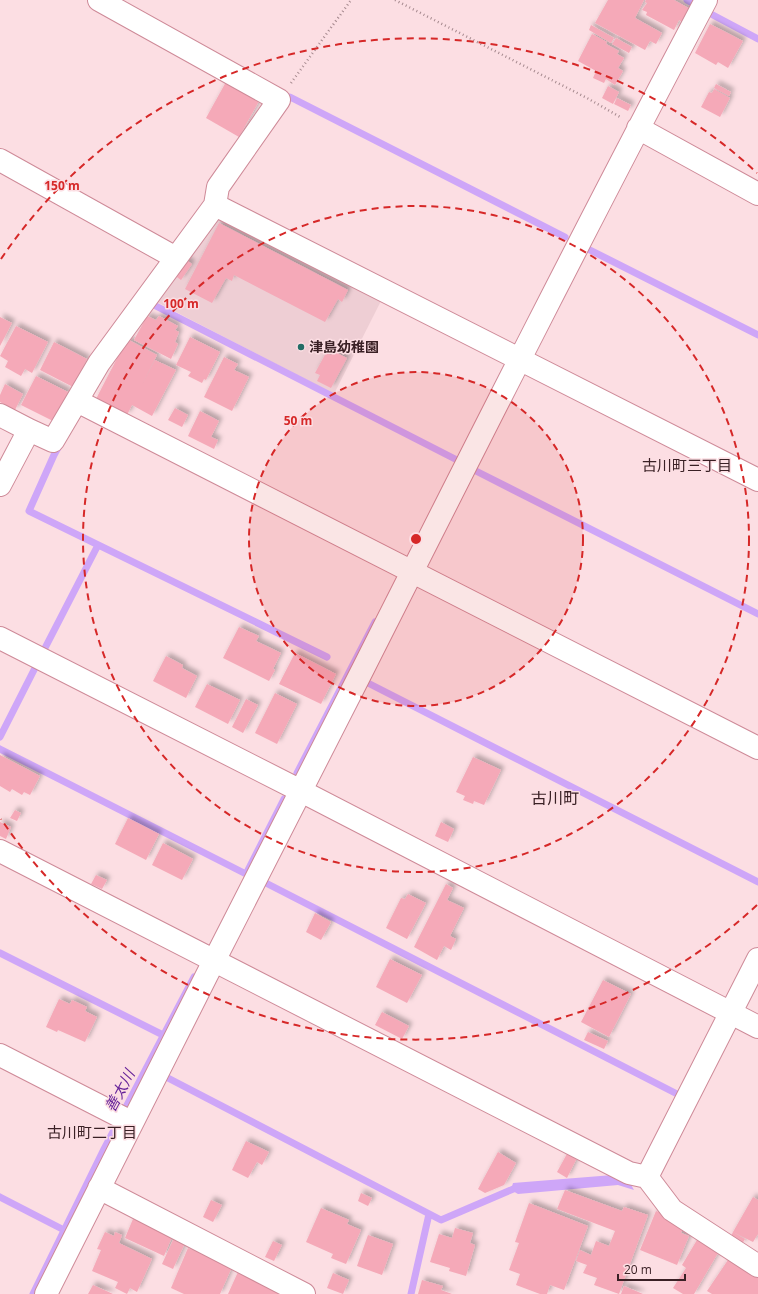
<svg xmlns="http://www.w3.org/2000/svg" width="758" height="1294" font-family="'Open Sans','Noto Sans JP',sans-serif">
  <defs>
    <filter id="shadow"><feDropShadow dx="3.5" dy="-3.5" stdDeviation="2" flood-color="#0004"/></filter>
  </defs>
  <rect width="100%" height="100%" fill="#fcdee3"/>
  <!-- built -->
  <path fill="#eeced4" d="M214,216l168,83 -48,95 -181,-94z"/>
  <!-- water -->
  <path fill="#cea6f8" d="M613,1175l16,6 5,9 -16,-5 -100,9 -7,-4 2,-7z"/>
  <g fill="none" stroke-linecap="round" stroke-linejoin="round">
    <!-- stream -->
    <path stroke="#cea6f8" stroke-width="7" d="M687,0l6,3
      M711,14l47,25
      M285,104l5,-7 275,140
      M586,248l172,87
      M148,306l2,-3 307,157
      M60,444l-6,11 -25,56 298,146
      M472,469l286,145
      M45,648l53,-103
      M364,681l394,201
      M0,737l35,-69
      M0,749l246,125
      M297,773l78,-151
      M246,874l38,-75
      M262,881l419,215
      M0,953l163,82
      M166,1077l275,143 77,-33
      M0,1197l64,33
      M33,1294l71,-145 90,-172
      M411,1294l18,-80"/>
  </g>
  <!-- building -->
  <path fill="#f5a9b8" filter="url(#shadow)" d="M608,0h36l-9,18 27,15 -6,11 -6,-3 -5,9 -50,-27z
    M646,0h28l18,10 -7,14 -6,-4 -5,10 -28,-15 1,-3 -5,-2 5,-7 -2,-1z
    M710,24l33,17 -15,27 -10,-6 -2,3 -21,-12z
    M591,25l23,13 -3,5 -22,-13z
    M592,34l15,8 -1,2 13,7 -2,3 7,4 -6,10 5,3 -8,14 -9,-6 -2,4 -11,-5 3,-7 -18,-10z
    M616,38l16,9 -3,6 -17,-9z
    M226,82l33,19 -20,36 -33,-19z
    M716,84l15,8 -2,4 -15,-8z
    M608,86l11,6 -6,12 -11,-6z
    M714,89l16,9 -10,19 -19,-10 8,-15 3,1z
    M617,98l14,7 -3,6 -14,-7z
    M219,223l129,67 -6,12 -4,-3 -13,23 -91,-47 -2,6 -6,-3 -14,25 -27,-14z
    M185,259l7,5 -11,16 -7,-5z
    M147,316l9,4 3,-4 19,10 -3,4 4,2 -4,10 3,2 -7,15 -37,-19z
    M0,317l12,6 -12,23z
    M16,326l32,16 -16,31 -7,-4 -4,7 -16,-9 3,-6 -8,-5z
    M190,337l30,15 -14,28 -2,-1 -2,4 -14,-7 3,-4 -15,-7z
    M127,339l30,16 -15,30 13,-25 21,10 -24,46 -20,-11 -5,10 -31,-16z
    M54,342l33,17 -14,28 -33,-17z
    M333,351l14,7 -16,30 -14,-7 3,-6 -5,-2 11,-20 5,2z
    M224,357l14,7 -4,6 15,7 -17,34 -28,-14z
    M36,376l32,16 -15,29 -32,-16z
    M5,384l18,10 -8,16 -15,-8v-7z
    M175,408l13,7 -6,12 -14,-7z
    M200,411l19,10 -8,16 7,3 -4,9 -26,-13z
    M239,627l20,9 -3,5 25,12 -8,16 2,1 -6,11 -46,-23z
    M295,653l41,21 -15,30 -42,-20z
    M166,656l17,9 -1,3 15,8 -11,22 -33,-17z
    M207,684l33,16 -12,24 -33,-17z
    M275,693l22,11 -20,40 -22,-11z
    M246,699l12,6 -15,28 -11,-6z
    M0,755l40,21 -10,19 -6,-3 -2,3 -10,-6 -2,3 -10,-6z
    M473,757l28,13 -17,35 -10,-4 -1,3 -10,-4 2,-4 -9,-4z
    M15,810l6,3 -4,8 -7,-3z
    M128,818l31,16 -13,26 -31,-16z
    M0,822l11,5 -5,12 -6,-3z
    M441,822l13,7 -6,13 -13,-6z
    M163,843l30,16 -11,21 -30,-15z
    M96,875l11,5 -5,9 -11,-5z
    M446,884l7,4 -6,12 17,8 -14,28 6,3 -5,11 -7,-4 -7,14 -23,-13z
    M408,894l18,9 -19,36 -21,-11 15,-30 4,1z
    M315,913l16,9 -10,18 -15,-8z
    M390,959l32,16 -15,28 -31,-16z
    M603,980l28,14 -22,43 -28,-15z
    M59,999l11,5 2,-4 15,7 -2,4 12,6 -12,25 -27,-12 -1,2 -11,-5z
    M382,1012l27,14 -7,13 -27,-14z
    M588,1032l20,9 -4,8 -20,-9z
    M246,1141l23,11 -7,13 -5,-3 -9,16 -16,-8z
    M498,1152l18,11 -12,22 -19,8 -7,-4z
    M568,1152l9,6 -10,20 -10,-6z
    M565,1190l57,21 2,-4 24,8 -29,79 -25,-9 3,-7 -14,-5 4,-8 -11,-4 4,-11 11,5 5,-14 13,5 6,-15 -58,-22z
    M361,1193l11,5 -4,8 -10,-5z
    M753,1197l5,3v34l-5,8 -20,-10z
    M211,1200l11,5 -9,17 -10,-5z
    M529,1203l59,23 -24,64 -14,-5 -3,9h-7l-24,-9 4,-11 -11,-4 10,-27 -4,-1z
    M321,1208l28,12 -2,4 14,6 -15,34 -15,-6 2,-4 -27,-12z
    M656,1211l29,12 -4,10 8,3 -12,29 -37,-15z
    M133,1219l39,18 -8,19 -39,-18z
    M455,1228l18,5 -3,10 5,2 -9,31 -17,-5 1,-3 -20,-6 9,-28 13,4z
    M105,1232l9,4 1,-4 7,3 -3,8 33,16 -15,33 -7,-4 -3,6 -12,-6 3,-6 -26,-11 9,-21 -4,-1z
    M733,1232l12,7 -3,5 -12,-6z
    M368,1235l25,9 -11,31 -25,-9z
    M174,1238l11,5 -12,26 -11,-5z
    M697,1240l21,13 -24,41h-11l-10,-6 13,-20 -4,-3z
    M273,1241l9,4 -8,16 -9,-4z
    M188,1248l44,19 -12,27h-36l-13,-6z
    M728,1260l13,9 2,-2 15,10v17h-46l-5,-3z
    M238,1272l43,22h-53z
    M333,1273l16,7 -6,14 -16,-6z
    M422,1280l21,6 -2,4 11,4h-34z
    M93,1285l20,9h-25z
    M624,1286l19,8h-22z"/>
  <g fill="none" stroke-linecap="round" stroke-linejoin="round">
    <!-- minor casing -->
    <g stroke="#ce8a98" stroke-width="24">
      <path id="minor" d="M638,128l120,66
        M0,160l176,98
        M215,205l543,275
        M77,401l681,347
        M0,415l29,15
        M0,485l29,-55 24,11 46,-78 116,-158 3,-18 61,-87 -180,-100
        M0,638l301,153 457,236
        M0,851l629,322 18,4 25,33 86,56
        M0,1055l131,67
        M647,1177l111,-218
        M99,1188l205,106
        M46,1294c104,-209 211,-417 317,-625 113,-224 226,-448 343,-669"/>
    </g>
    <!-- path -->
    <path stroke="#a68a8f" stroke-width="2.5" stroke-dasharray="1 3" stroke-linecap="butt" d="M395,0l192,98 33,19
      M291,83l60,-83"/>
    <!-- minor -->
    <use href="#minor" stroke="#fff" stroke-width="22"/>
  </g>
  <!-- distance rings -->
  <circle cx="416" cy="539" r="167" fill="#d62828" fill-opacity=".12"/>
  <g fill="none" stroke="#d62828" stroke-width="2" stroke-dasharray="7 5">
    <circle cx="416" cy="539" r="167"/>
    <circle cx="416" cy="539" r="333"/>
    <path d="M757 905A500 500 0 0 1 1 819M1 259A500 500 0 0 1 757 173"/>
  </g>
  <!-- markers -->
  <circle fill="#236d66" stroke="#fcdee3" stroke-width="1.5" cx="301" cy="347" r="4"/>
  <g text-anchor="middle" stroke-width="3" stroke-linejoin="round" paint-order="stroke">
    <!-- poi labels -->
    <g font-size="14" font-weight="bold" fill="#3a2025" stroke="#fcdee3" text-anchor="start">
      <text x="309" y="352">津島幼稚園</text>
    </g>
    <!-- neighbourhood labels -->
    <g font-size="15" fill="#3a2025" stroke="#fcdee3">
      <text x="687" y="471">古川町三丁目</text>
      <text x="92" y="1138">古川町二丁目</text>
    </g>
    <!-- water labels -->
    <g font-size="15" font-style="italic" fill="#68249a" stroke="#fcdee3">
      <text transform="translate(120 1091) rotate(-62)" y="5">善太川</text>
    </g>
    <!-- quarter labels -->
    <g font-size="16" fill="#3a2025" stroke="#fcdee3">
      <text x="555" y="804">古川町</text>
    </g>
  </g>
  <circle cx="416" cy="539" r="6" fill="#d62828" stroke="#fcdee3" stroke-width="2"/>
  <g font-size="12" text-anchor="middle" font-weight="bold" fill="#d62828" stroke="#fcdee3" stroke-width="3" stroke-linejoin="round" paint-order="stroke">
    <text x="62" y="190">150 m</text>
    <text x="181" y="308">100 m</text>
    <text x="298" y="425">50 m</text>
  </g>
  <!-- scale -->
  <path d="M618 1274v6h67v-6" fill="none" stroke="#3a2025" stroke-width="2"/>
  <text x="624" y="1274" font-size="12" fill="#3a2025" stroke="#fcdee3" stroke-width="3" paint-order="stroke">20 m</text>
</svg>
